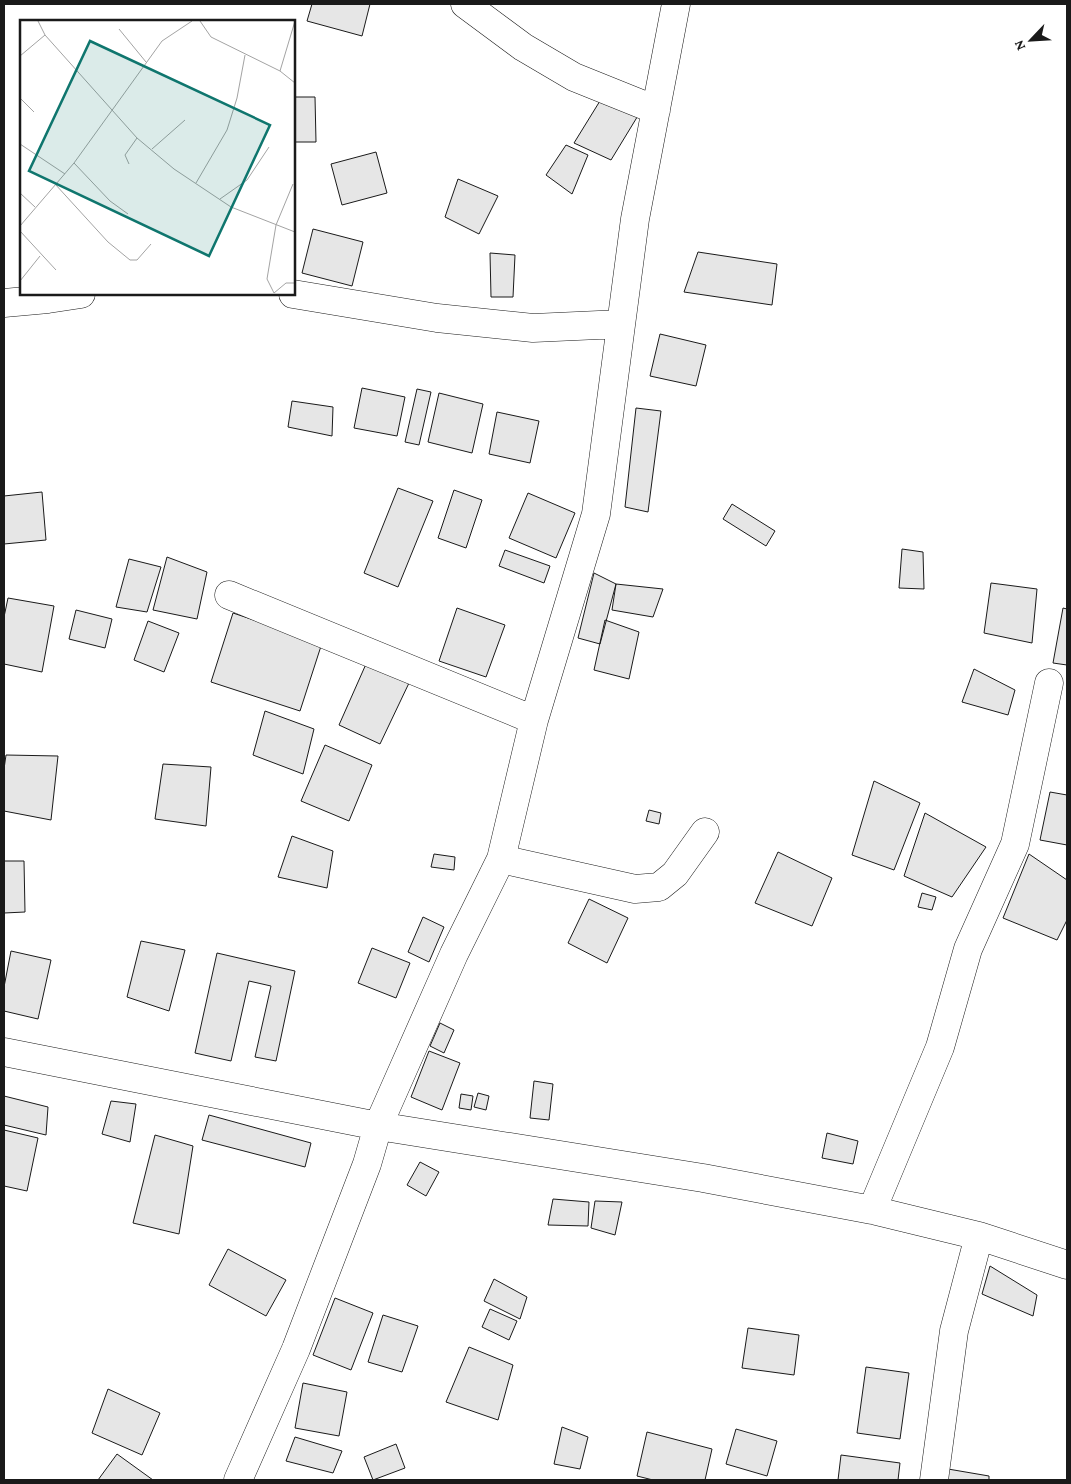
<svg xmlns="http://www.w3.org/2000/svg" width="1071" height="1484" font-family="'Crimson Pro',serif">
  <rect width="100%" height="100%" fill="#fff"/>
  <!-- building -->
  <path fill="#e6e6e6" stroke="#1a1a1a" d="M312,4h58l-8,32 -55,-15z
    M603,96l36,18 -28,46 -37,-17z
    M294,97h21l1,45h-22z
    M566,145l22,10 -16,39 -26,-19z
    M376,152l11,41 -45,12 -11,-41z
    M458,179l40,17 -19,38 -34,-17z
    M313,229l50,13 -11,44 -50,-13z
    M698,252l79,12 -5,41 -88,-13z
    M490,253l25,2 -2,42h-22z
    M660,334l46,11 -10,41 -46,-10z
    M362,388l43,9 -8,39 -43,-8z
    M417,389l14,3 -12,53 -14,-3z
    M439,393l44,11 -11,49 -44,-11z
    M292,401l41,6 -1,29 -44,-9z
    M636,408l25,3 -13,101 -23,-5z
    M497,412l42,9 -9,42 -41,-9z
    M398,488l35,13 -35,86 -34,-14z
    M454,490l28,10 -16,48 -28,-10z
    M42,492l4,48 -42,4v-48z
    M528,493l47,20 -19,45 -47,-20z
    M732,504l43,27 -9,15 -43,-27z
    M902,549l21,3 1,37 -25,-1z
    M505,550l45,16 -6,17 -45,-17z
    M167,557l40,15 -10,47 -44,-9z
    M129,559l32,8 -14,45 -31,-5z
    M594,573l22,11 -16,60 -22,-6z
    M991,583l46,6 -5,54 -48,-10z
    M616,584l47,5 -10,28 -41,-7z
    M8,598l46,8 -12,66 -38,-8v-47z
    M457,608l48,17 -19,52 -47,-16z
    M1063,608l4,1v56l-14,-2z
    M76,610l36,9 -7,29 -36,-9z
    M233,613l89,30 -22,68 -89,-29z
    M605,620l34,12 -10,47 -35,-9z
    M148,621l31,12 -15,39 -30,-12z
    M366,664l43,19 -29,61 -41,-19z
    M974,669l41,21 -7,25 -46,-13z
    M265,711l49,18 -11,45 -50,-19z
    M325,745l47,20 -23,56 -48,-20z
    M6,755l52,1 -7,64 -47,-9v-42z
    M163,764l48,3 -5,59 -51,-7z
    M874,781l46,22 -26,67 -42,-15z
    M1050,792l17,3v50l-27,-5z
    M649,810l12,3 -2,11 -13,-3z
    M925,813l61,34 -34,50 -48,-21z
    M292,836l41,15 -6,37 -49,-11z
    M778,852l54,26 -20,48 -57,-23z
    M434,854l21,3 -1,13 -23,-3z
    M1029,854l38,26v40l-10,20 -54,-22z
    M4,861h20l1,51 -21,1z
    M922,893l14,4 -4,13 -14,-3z
    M589,899l39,19 -21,45 -39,-20z
    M423,917l21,10 -15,35 -21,-10z
    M141,941l44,9 -16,61 -42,-14z
    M372,948l38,15 -14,35 -38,-15z
    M11,951l40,9 -13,59 -34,-8v-24z
    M217,953l78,18 -19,90 -21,-4 16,-71 -22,-5 -18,80 -36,-8z
    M440,1023l14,7 -10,23 -14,-7z
    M429,1051l31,12 -18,47 -31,-13z
    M534,1081l19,3 -4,36 -19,-2z
    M478,1093l11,3 -3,14 -12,-3z
    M461,1094l12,2 -2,14 -12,-2z
    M4,1096l44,11 -2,28 -42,-10z
    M111,1101l25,3 -6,38 -28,-8z
    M209,1115l102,28 -6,24 -103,-27z
    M4,1130l34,8 -11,53 -23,-5z
    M827,1133l31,8 -5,23 -31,-6z
    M155,1135l38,11 -14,88 -46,-11z
    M420,1162l19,10 -13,24 -19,-11z
    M553,1199l36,3 -1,24 -40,-1z
    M595,1201l27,1 -7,33 -24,-7z
    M228,1249l58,31 -20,36 -57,-31z
    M990,1266l47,29 -4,21 -51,-22z
    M494,1279l33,18 -7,22 -36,-18z
    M335,1298l38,15 -22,57 -38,-15z
    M490,1309l27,12 -8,19 -27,-13z
    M383,1315l35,11 -16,46 -34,-10z
    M748,1328l51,7 -5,40 -52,-7z
    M469,1347l44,18 -15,55 -52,-18z
    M866,1367l43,6 -9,66 -43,-6z
    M303,1383l44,9 -8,44 -44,-8z
    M108,1389l52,24 -18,42 -50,-22z
    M562,1427l26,10 -8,32 -26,-5z
    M736,1429l41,12 -10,35 -41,-12z
    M647,1432l65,17 -7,31h-52l-16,-4z
    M295,1437l47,14 -9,22 -47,-12z
    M396,1444l9,24 -32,12 -9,-23z
    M117,1454l36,26h-55z
    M841,1455l59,8 -2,17h-60z
    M948,1469l41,7v4h-43z"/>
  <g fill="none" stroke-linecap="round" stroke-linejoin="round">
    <!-- minor casing -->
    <g stroke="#1a1a1a" stroke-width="29">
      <path id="minor" d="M465,4l58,43 51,30 82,33
        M293,294l144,24 96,10 88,-4
        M4,303l44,-4 33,-5
        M229,595l305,125
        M501,859l134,30 24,-2 16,-13 30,-42
        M4,1052l374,74 325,52 169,32 107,26 88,29
        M872,1210l68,-163 28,-98 47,-105 34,-161
        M238,1480l58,-131 71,-185 11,-38 76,-172 47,-95 33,-139 62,-206 39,-295 41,-215
        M934,1480l20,-149 25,-95"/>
    </g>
    <!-- minor -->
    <use href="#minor" stroke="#fff" stroke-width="28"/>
  </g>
  <!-- overview -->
  <g transform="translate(20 20)">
    <rect width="275" height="275" fill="#fff"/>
    <path fill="none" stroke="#a3a3a3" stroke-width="1" d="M18,1l7,14 92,103 37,31 57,38 64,25M180,1l11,16 69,34 15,12M99,9l27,33M0,36l25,-21M260,51l15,-50M0,78l14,14M0,124l45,30M132,129l33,-29M54,143l36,38 18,13M109,144l-4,-9 12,-17M176,163l31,-53 10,-32 8,-43M35,164l53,58 22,18h7l14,-16M273,164l-17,41 -9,54 7,14 12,-10h9M0,173l15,14M200,179l27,-19 22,-33M0,206l54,-63 88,-122 30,-20M0,211l36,39M0,261l20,-25"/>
    <path fill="#0f766e" fill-opacity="0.15" stroke="#0f766e" stroke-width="2.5" d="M70,21l180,84 -61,131 -180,-85z"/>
    <rect width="275" height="275" fill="none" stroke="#1a1a1a" stroke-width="2.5"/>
  </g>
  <!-- border -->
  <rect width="1071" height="1484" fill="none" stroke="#1a1a1a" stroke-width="10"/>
  <!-- north arrow -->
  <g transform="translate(1031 40) rotate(245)" stroke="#ffffff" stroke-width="4" paint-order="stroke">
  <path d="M0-4L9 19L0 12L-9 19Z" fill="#1a1a1a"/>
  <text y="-8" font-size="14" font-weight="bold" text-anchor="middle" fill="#1a1a1a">N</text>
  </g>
</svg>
